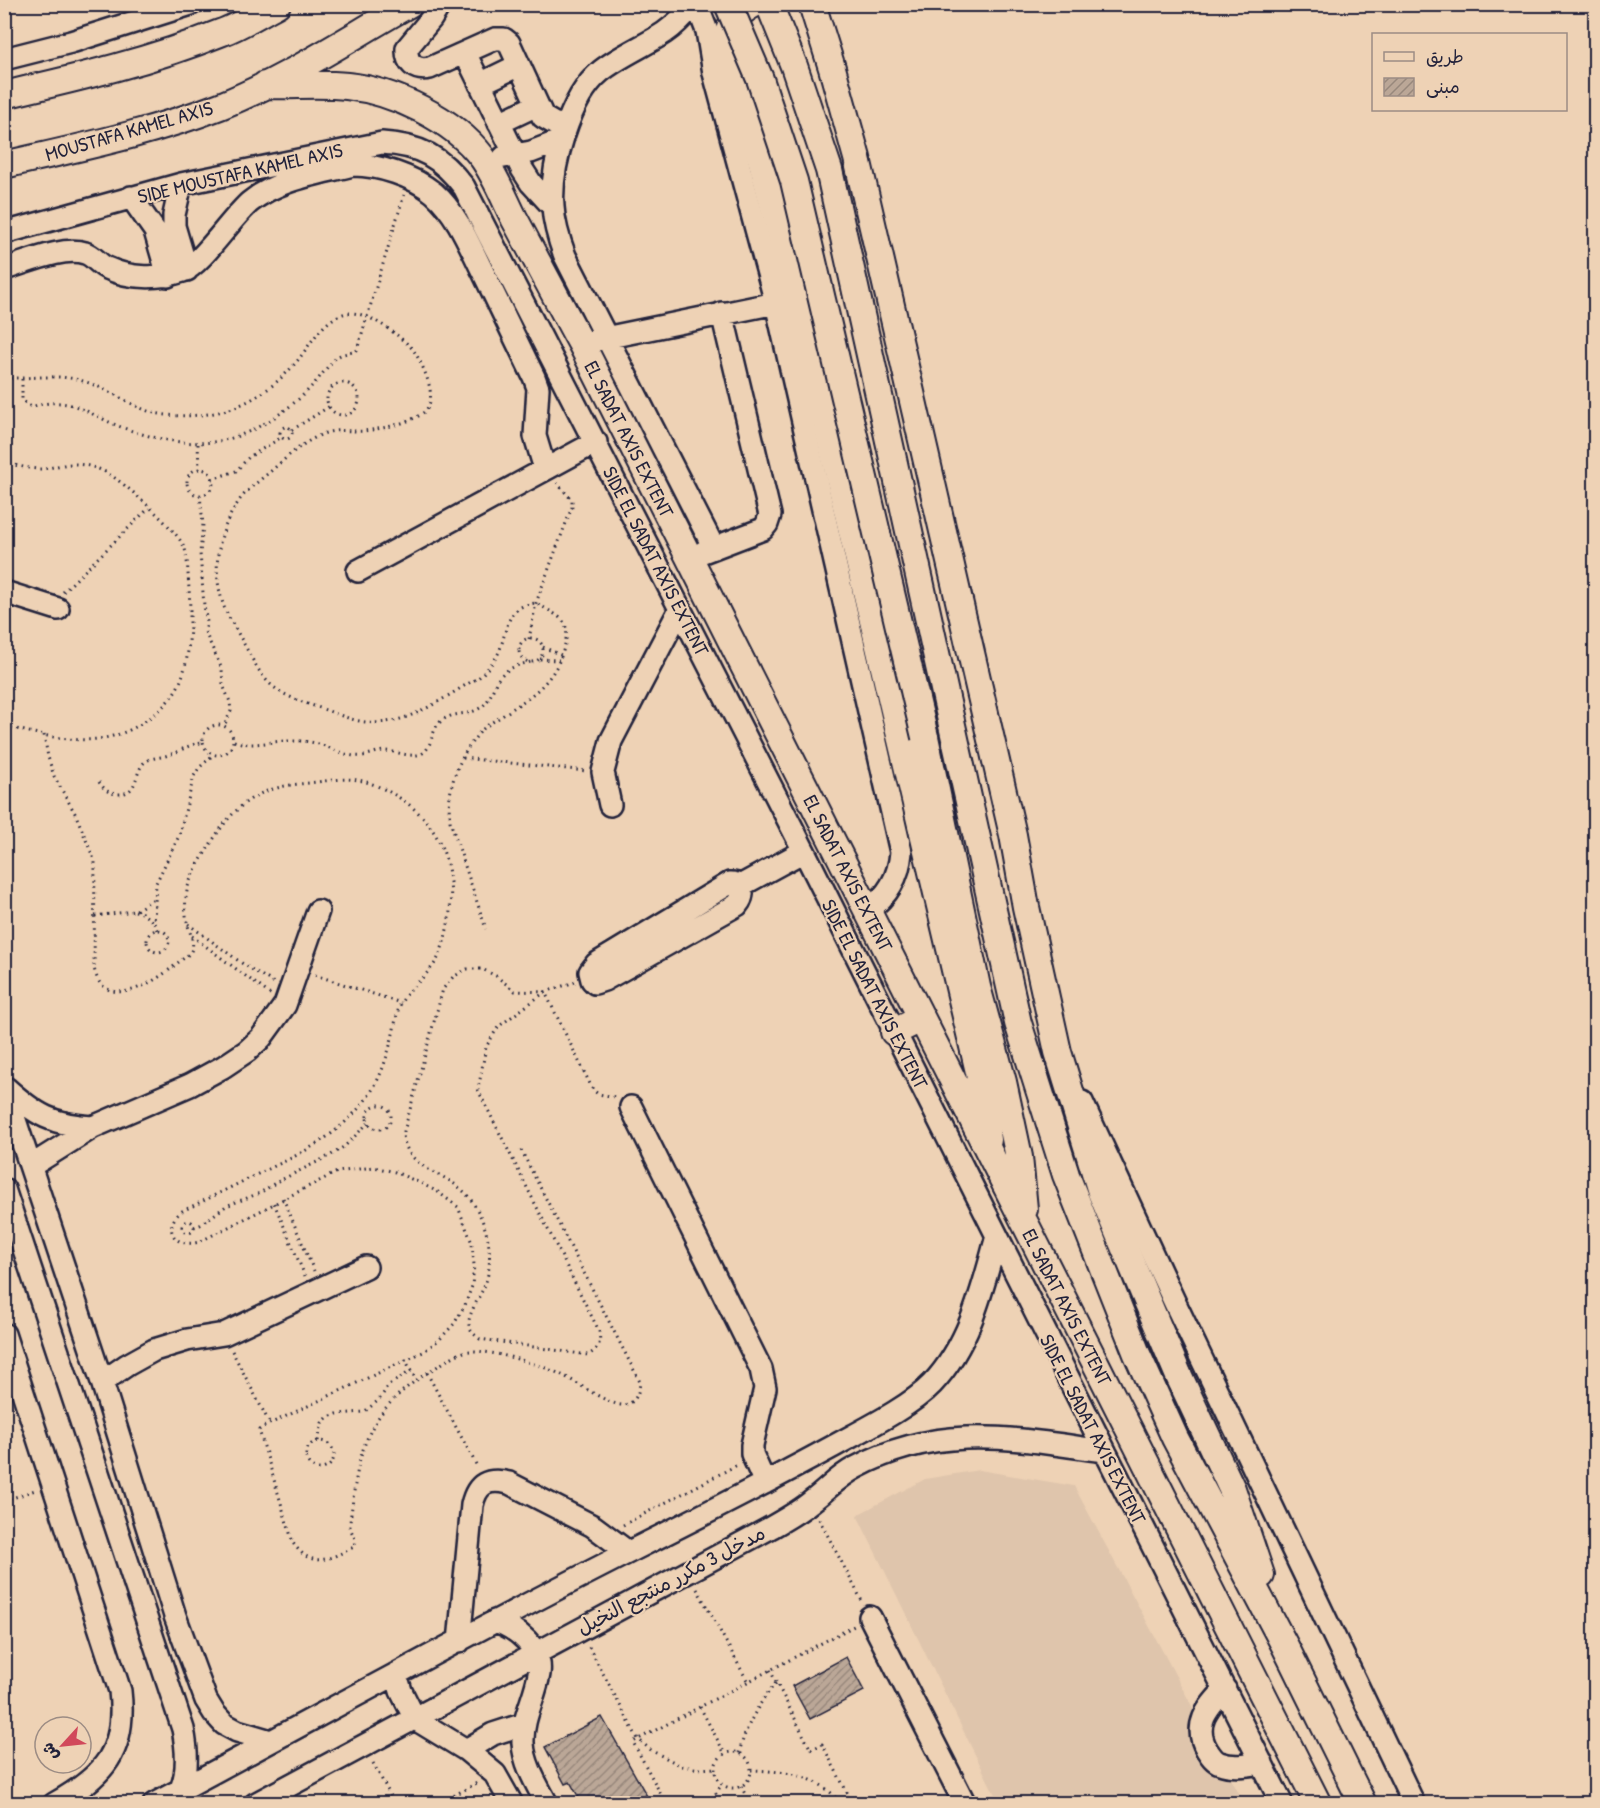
<svg xmlns="http://www.w3.org/2000/svg" width="1600" height="1808" font-family="'Patrick Hand','Playpen Sans Arabic',sans-serif">
  <defs>
    <pattern id="building-hatch" width="6" height="6" patternUnits="userSpaceOnUse" patternTransform="scale(1.5)"><rect width="6" height="6" fill="#bba797"/><path d="M-1 1l2-2M0 6l6-6M5 7l2-2" fill="none" stroke="#98887c"/></pattern>
  </defs>
  <rect width="100%" height="100%" fill="#eed2b5"/>
  <filter id="ink" filterUnits="userSpaceOnUse"><feTurbulence type="fractalNoise" baseFrequency=".0167" numOctaves="2"/><feDisplacementMap in="SourceGraphic" scale="12" xChannelSelector="R" yChannelSelector="G"/><feConvolveMatrix kernelMatrix="1 2 1 2 8 2 1 2 1" color-interpolation-filters="sRGB"/></filter>
  <g filter="url(#ink)">
    <!-- built -->
    <path fill="#dfc5ac" d="M979,1470l95,16 170,317h-245l-142,-288 68,-36z"/>
    <!-- building -->
    <path fill="url(#building-hatch)" stroke="#22223b" stroke-width="1.5" d="M846,1657l18,34 -54,28 -18,-33z
      M602,1717l46,81 -10,5h-56l-12,-21 -5,2 -20,-37z"/>
    <g fill="none" stroke-linecap="round" stroke-linejoin="round">
      <!-- minor casing -->
      <g stroke="#22223b" stroke-width="26">
        <path id="minor" d="M440,4l-9,15 -24,29c-1,15 8,23 23,20l65,-29h9l5,4 34,74 12,7 12,1
          M694,4c-9,11 -18,21 -30,29 -20,13 -44,23 -63,38 -32,26 -51,97 -48,136 1,17 6,33 12,49l149,292
          M693,5l7,8 7,18 7,42 62,230 125,549c-2,26 -13,44 -34,59
          M465,53l57,116 9,14 22,24
          M4,59l67,-17 120,-38
          M480,84l39,-19
          M499,123l38,-18
          M504,157l27,-5 31,-12
          M181,184l-7,31v11l13,44
          M131,197l24,34 13,45
          M4,233l177,-49 201,-41c38,2 59,14 82,44l340,664 478,953
          M4,269c22,-6 59,-23 81,-16 8,2 14,12 22,15 23,11 52,11 76,3 17,-5 50,-55 67,-69 28,-23 68,-28 103,-37 26,0 60,11 81,28 25,22 37,56 52,85 16,33 32,66 48,99l4,11 -3,48 10,33
          M595,340l181,-37
          M703,552l60,-23 4,-5 3,-9 -48,-202
          M358,571l238,-129
          M4,592l54,17
          M610,805l-7,-33 8,-31 69,-132
          M730,883c14,-1 15,13 7,22l-133,75 -9,3 -3,-3 -2,-8 6,-8z
          M740,886l64,-35
          M4,1087l98,295 73,234 31,84 8,13 10,11 13,7 34,10
          M6,1088c30,27 47,37 87,39
          M1082,1102l93,201 239,501
          M631,1107l130,262 4,19 -13,57v9l13,29
          M31,1166l62,-39 97,-42 33,-18 24,-16 14,-13 24,-33 33,-94
          M4,1189l179,540c4,20 6,41 -2,60
          M4,1334l116,357c7,60 -16,85 -66,113
          M102,1382l25,-17 27,-15 33,-10 37,-6 142,-67
          M870,1617l95,187
          M495,1621c21,7 48,27 44,53 -4,24 -17,44 -16,69 1,21 14,42 24,61
          M459,1642l13,-137c5,-22 16,-27 37,-22l84,43 35,26
          M396,1674l5,17 14,28 51,31 29,24 17,30
          M1225,1689c-17,19 -33,36 -18,61 4,6 7,11 13,13 13,5 29,2 42,0
          M466,1750l27,-16 31,-10
          M154,1804c160,-85 318,-173 479,-254 68,-34 135,-68 201,-104 29,-16 76,-39 98,-62 38,-40 51,-97 65,-148
          M255,1804l515,-276c14,-8 29,-16 42,-27 15,-11 27,-25 43,-33 85,-46 160,-29 250,-17"/>
      </g>
      <!-- major casing -->
      <g stroke="#22223b" stroke-width="30">
        <path id="major" d="M754,4c-19,9 -28,25 -28,45l36,113 31,118 186,792 9,68
          M769,4l25,62 35,104 189,853 48,152 71,179 38,84 110,208 78,158
          M812,4l20,64 25,90 156,677 13,72 32,145 43,140 77,182 54,115 29,86
          M265,85c28,1 55,-2 82,1 47,5 106,33 135,71 13,18 22,41 32,61 22,41 44,83 67,125l737,1461
          M4,95c73,-17 147,-34 216,-62 20,-7 38,-19 57,-29
          M4,165c73,-17 147,-32 216,-59 66,-26 127,-67 189,-102
          M925,737l52,250 26,95 16,75 5,52
          M894,1032l27,-13"/>
      </g>
      <!-- path -->
      <path stroke="#22223b" stroke-width="3" stroke-dasharray="1.5 4.5" stroke-linecap="butt" d="M4,378c22,1 44,-3 65,0 26,3 53,22 76,32 22,9 65,7 87,-2 26,-9 49,-27 66,-48 12,-15 25,-40 45,-46 18,-5 40,11 54,21 5,5 13,10 17,16 9,14 25,47 11,60 -12,12 -45,18 -61,20 -14,1 -27,-3 -41,3 -20,8 -36,23 -52,37 -12,10 -26,20 -34,33 -19,28 -25,64 -15,96 3,13 12,25 18,37 9,15 16,32 28,45 14,14 34,20 52,26 15,5 30,12 45,14 42,6 78,-25 113,-44 8,-7 16,-16 21,-26 9,-23 6,-46 37,-49 25,15 37,16 27,48 -11,34 -34,46 -61,65 -8,5 -17,10 -22,16 -22,26 -34,56 -30,89l36,108
        M22,379v21l9,7c38,-12 52,4 85,18 32,13 75,23 108,15 30,-6 68,-32 88,-54 9,-9 15,-20 24,-28 7,-6 14,-4 21,-8l47,-155
        M327 399a16 16 0 1 1 32 0a16 16 0 1 1-32 0Z
        M280 433a6 6 0 1 1 12 0a6 6 0 1 1-12 0Z
        M292,430l38,-24
        M198,444l1,25
        M4,463c12,2 25,6 36,6 8,0 15,-3 23,-4 13,-3 32,1 44,8 17,9 72,58 78,76 3,12 3,28 4,40 2,29 2,64 -8,91 -11,27 -41,49 -68,56 -36,10 -74,-2 -109,-10
        M187 482a13 13 0 1 1 26 0a13 13 0 1 1-26 0Z
        M212,479l24,-8 13,-14 33,-20
        M200,495l3,29 -3,29 4,53 3,16 -2,10 17,37 1,16 7,17 1,9 -7,15
        M63,592l86,-84
        M519 650a12 12 0 1 1 24 0a12 12 0 1 1-24 0Z
        M529,639l7,-36 36,-96v-7l-15,-17
        M543,647l18,8
        M540,659l19,1
        M203 740a15 15 0 1 1 30 0a15 15 0 1 1-30 0Z
        M44,735l4,22 6,19 22,39 19,47 -1,106c1,4 3,11 6,15 21,24 63,-7 80,-22 4,-3 9,-6 11,-10 5,-9 -3,-21 -4,-30 -2,-9 -2,-20 0,-30 3,-15 12,-28 20,-41 16,-28 36,-54 70,-62 13,-4 27,-4 40,-6 22,-3 38,-6 60,4 54,23 78,66 73,125 -2,15 -5,31 -11,45 -9,19 -30,31 -38,47 -5,10 -6,24 -9,35 -10,38 -19,59 -49,86 -23,21 -51,34 -79,47 -27,13 -54,27 -82,40 -21,16 -8,38 17,31l138,-70 37,-5 21,5 23,10 20,10 20,15 14,36 2,22 -2,21 -7,19 -11,19 -14,15 -17,13 -160,75 -4,3 34,113c19,27 36,16 61,4 4,-9 -3,-13 -4,-21 0,-6 1,-13 2,-19 8,-69 21,-100 81,-138 11,-6 23,-17 37,-18 22,-1 72,14 92,24 15,7 46,30 61,30 13,-1 16,-13 17,-23l-119,-232
        M234,741c20,7 38,-1 58,0 8,0 16,0 23,2 13,3 26,11 39,13 12,2 20,-5 31,-5 11,0 25,7 36,3 11,-5 10,-22 18,-31 14,-13 27,-6 41,-15 9,-6 11,-14 15,-23 6,-15 21,-20 36,-23
        M463,758l123,13
        M99,782c5,7 10,12 19,12 22,0 15,-23 28,-33 7,-4 15,-3 22,-6 13,-3 21,-12 35,-12
        M135,911l7,2 11,9
        M95,916l40,-5 20,-13
        M188,924l55,40 31,19
        M157,930l-3,-7 2,-40 23,-47 15,-60 5,-8 14,-13
        M147 941a11 11 0 1 1 22 0a11 11 0 1 1-22 0Z
        M192,936l79,59
        M467,969h15l14,7 19,15 30,1 -47,35 -12,20 -8,43 121,241c2,13 0,18 -11,24l-108,-16c-5,-4 -10,-7 -11,-14 -2,-9 11,-29 15,-38 7,-16 7,-39 2,-55 -4,-15 -13,-33 -25,-43 -22,-19 -54,-21 -58,-54l40,-146 10,-12z
        M315,975l86,28
        M575,982l-30,10 48,98 5,4 17,3
        M367 1117a12 12 0 1 1 24 0a12 12 0 1 1-24 0Z
        M283,1198l31,73
        M274,1203l31,73
        M182 1227a6 6 0 1 1 12 0a6 6 0 1 1-12 0Z
        M194,1227l6,-2 26,-19 34,-13 15,-10 56,-28 14,-9 23,-23
        M232,1351l38,73
        M405,1359l11,21
        M427,1373l51,95
        M318,1441l4,-18 6,-6 9,-3 27,-2 15,-12 10,-15 22,-14
        M306 1455a14 14 0 1 1 28 0a14 14 0 1 1-28 0Z
        M4,1501l31,-11
        M819,1519l43,82
        M623,1525l114,-60
        M697,1589l51,93
        M589,1647l49,92 14,12 30,15 17,3 16,-1
        M770,1670l41,80 11,-6 27,52 -14,8
        M700,1707l25,47
        M715 1770a18 18 0 1 1 36 0a18 18 0 1 1-36 0Z
        M739,1753c7,-27 19,-49 37,-70
        M373,1763l22,41
        M751,1770c24,1 54,3 74,18 5,3 10,9 14,14
        M741,1786l9,18
        M438,1804l39,-21
        M666,1804l-33,-62 221,-116
        M709,1804l13,-20"/>
      <!-- minor -->
      <use href="#minor" stroke="#eed2b5" stroke-width="21"/>
      <!-- major -->
      <use href="#major" stroke="#eed2b5" stroke-width="26"/>
      <!-- major-bridge casing -->
      <g stroke="#22223b" stroke-width="30" stroke-linecap="butt">
        <path id="major-bridge" d="M728,4l32,75 34,102 131,556"/>
      </g>
      <!-- major-bridge -->
      <use href="#major-bridge" stroke="#eed2b5" stroke-width="26"/>
    </g>
  </g>
  <g text-anchor="middle" stroke-width="4.5" stroke-linejoin="round" paint-order="stroke">
    <!-- street labels -->
    <g font-size="20" fill="#22223b" stroke="#eed2b5">
      <text transform="translate(129 131) rotate(-16)" y="7">MOUSTAFA KAMEL AXIS</text>
      <text transform="translate(240 173) rotate(-13)" y="7">SIDE MOUSTAFA KAMEL AXIS</text>
      <text transform="translate(629 439) rotate(63)" y="7">EL SADAT AXIS EXTENT</text>
      <text transform="translate(656 561) rotate(63)" y="7">SIDE EL SADAT AXIS EXTENT</text>
      <text transform="translate(848 873) rotate(63)" y="7">EL SADAT AXIS EXTENT</text>
      <text transform="translate(875 994) rotate(63)" y="7">SIDE EL SADAT AXIS EXTENT</text>
      <text transform="translate(1067 1307) rotate(63)" y="7">EL SADAT AXIS EXTENT</text>
      <text transform="translate(1093 1429) rotate(63)" y="7">SIDE EL SADAT AXIS EXTENT</text>
      <text transform="translate(671 1580) rotate(-28)" y="7">مدخل 3 مكرر منتجع النخيل</text>
    </g>
  </g>
  <!-- margin -->
  <rect width="1600" height="1808" fill="none" stroke="#eed2b5" stroke-width="24"/>
  <rect x="12" y="12" width="1576" height="1784" fill="none" stroke="#22223b" stroke-width="2" filter="url(#ink)"/>
  <!-- legend -->
  <rect x="1372" y="33" width="195" height="78" fill="#eed2b5" stroke="#9c8c84" stroke-width="1.5"/>
  <rect x="1384" y="52" width="30" height="9" fill="#eed2b5" stroke="#9c8c84" stroke-width="1.5"/>
  <text x="1426" y="63" font-size="18" fill="#22223b">طريق</text>
  <rect x="1384" y="78" width="30" height="18" fill="url(#building-hatch)" stroke="#9c8c84" stroke-width="1.5"/>
  <text x="1426" y="93" font-size="18" fill="#22223b">مبنى</text>
  <!-- north arrow -->
  <g transform="translate(63 1745) rotate(243)"><circle r="28" fill="#eed2b5" stroke="#9c8c84" stroke-width="1.5"/>
  <path d="M0-4.5L10 22L0 15L-10 22Z" fill="#d1495b"/>
  <text y="-9" font-size="16" font-weight="bold" text-anchor="middle" fill="#22223b">ش</text>
  </g>
</svg>
